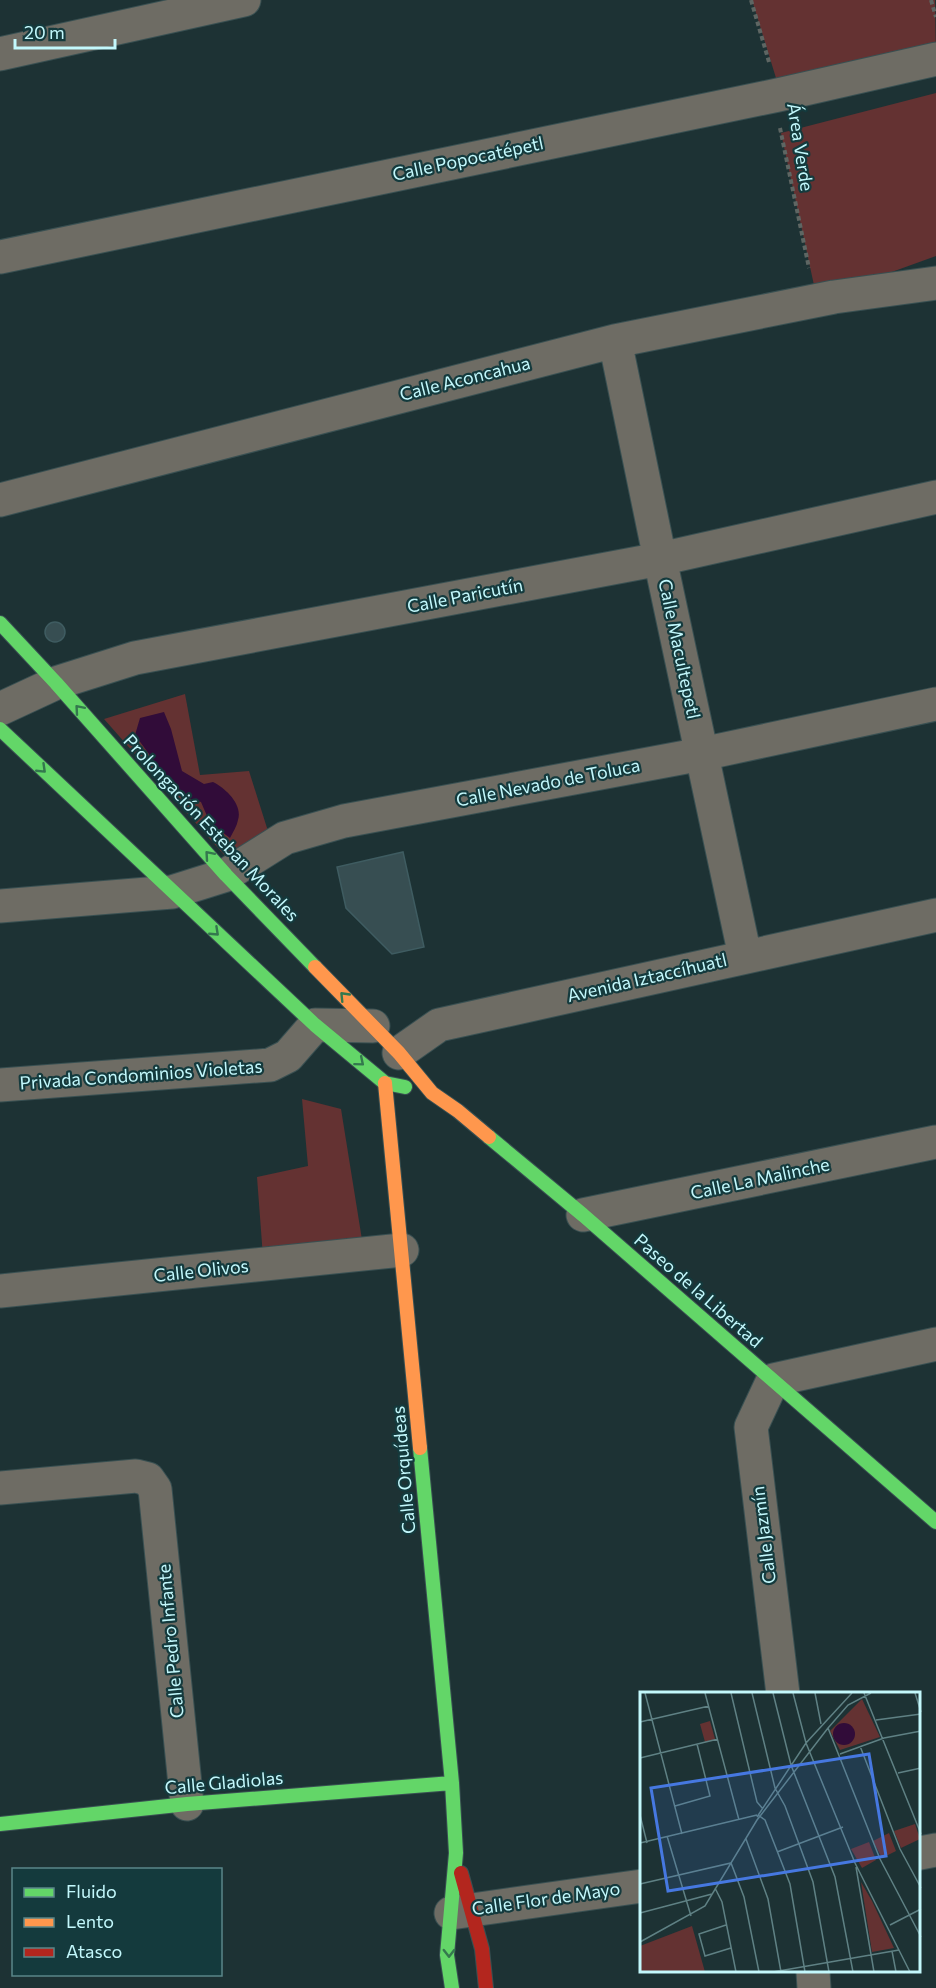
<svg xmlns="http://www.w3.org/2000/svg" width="936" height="1988" font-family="Commissioner,sans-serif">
  <rect width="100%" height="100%" fill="#1d3234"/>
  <!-- green -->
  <path fill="#643232" d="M752,0h183l1,56 -156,35z
    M936,93v163l-119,43 -36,-166z
    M185,694l15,81 49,-4 24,76 -33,26 -136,-154z
    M302,1099l39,10 22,137 -100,11 -6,-80 51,-11z"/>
  <!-- water -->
  <path fill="#310c39" d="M164,712l7,17 11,42 22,13 9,-2c12,6 30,22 25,38 -1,6 -5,12 -8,18l-20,-15 -9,-21 -27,-8 -16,-18 -9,-22 -14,-19 5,-17z"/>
  <!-- building -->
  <path fill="#374e52" stroke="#3f5c61" stroke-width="1.5" d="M45 632a10 10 0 1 1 20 0a10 10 0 1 1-20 0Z
    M403,852l21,95 -32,7 -46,-46 -9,-41z"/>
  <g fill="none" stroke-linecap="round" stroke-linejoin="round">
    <!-- street casing -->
    <g stroke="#395052" stroke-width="35">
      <path id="street" d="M0,54l244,-54
        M0,257l778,-162 158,-36
        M615,341l45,218 85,397
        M0,500l615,-159 219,-44 102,-14
        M0,709l56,-26 79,-25 525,-99 276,-62
        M0,906l172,-14 54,-17 59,-37 59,-17 358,-67 234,-50
        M399,1053l40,-28 497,-110
        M0,1085l270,-20 18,-9 27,-31 58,1
        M583,1215l353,-73
        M0,1291l402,-41
        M0,1488l136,-12 12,3 7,10 32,315
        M783,1694l-32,-267 22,-47 163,-36
        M920,1853l16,-3
        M451,1913l191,-27
        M813,1972l1,16"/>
    </g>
    <!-- fast casing -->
    <g stroke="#395052" stroke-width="16">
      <path id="fast" d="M0,623l56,60 170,192 89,92
        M0,729l315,296 70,58 20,4
        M489,1137l94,78 353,307
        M420,1448l32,335 4,70 -9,102 5,33
        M0,1824l187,-20 265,-21"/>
    </g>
    <!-- slow casing -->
    <g stroke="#395052" stroke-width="16">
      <path id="slow" d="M315,967l84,86 33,40 26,18 31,26
        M385,1083l35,365"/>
    </g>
    <!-- jam casing -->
    <g stroke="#395052" stroke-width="16">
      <path id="jam" d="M461,1873l21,76 4,39"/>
    </g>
    <!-- path -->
    <path stroke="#5e6663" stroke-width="4" stroke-dasharray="4.5 3" stroke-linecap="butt" d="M751,0l18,62
      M931,0l5,17
      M780,128l29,140"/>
    <!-- street -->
    <use href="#street" stroke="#6e6c64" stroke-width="33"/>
    <!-- fast -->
    <use href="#fast" stroke="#63d668" stroke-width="14"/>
    <!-- slow -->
    <use href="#slow" stroke="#ff974d" stroke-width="14"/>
    <!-- jam -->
    <use href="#jam" stroke="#b3261e" stroke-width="14"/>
  </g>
  <!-- one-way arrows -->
  <defs><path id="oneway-chevron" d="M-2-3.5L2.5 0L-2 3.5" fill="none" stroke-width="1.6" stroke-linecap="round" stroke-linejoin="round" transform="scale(1.5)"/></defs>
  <g stroke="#34784e">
    <use href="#oneway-chevron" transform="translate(79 709) rotate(-131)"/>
    <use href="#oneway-chevron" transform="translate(42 769) rotate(44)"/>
    <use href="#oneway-chevron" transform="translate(209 855) rotate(-131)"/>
    <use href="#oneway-chevron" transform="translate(215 932) rotate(43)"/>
    <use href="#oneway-chevron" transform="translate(344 996) rotate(-134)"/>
    <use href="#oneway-chevron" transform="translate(360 1062) rotate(40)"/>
    <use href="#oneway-chevron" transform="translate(449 1953) rotate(90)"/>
  </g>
  <g text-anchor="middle" stroke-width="4.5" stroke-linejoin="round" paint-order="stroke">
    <!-- street labels -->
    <g font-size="18" fill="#c3f8fc" stroke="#143a3d">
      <text transform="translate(800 147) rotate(81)" y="6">Área Verde</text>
      <text transform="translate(468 159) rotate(-12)" y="6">Calle Popocatépetl</text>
      <text transform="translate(465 379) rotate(-14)" y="6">Calle Aconcahua</text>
      <text transform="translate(465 596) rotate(-11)" y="6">Calle Paricutín</text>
      <text transform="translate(679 649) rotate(78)" y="6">Calle Macultepetl</text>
      <text transform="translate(548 783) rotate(-11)" y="6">Calle Nevado de Toluca</text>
      <text transform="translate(211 828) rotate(47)" y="6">Prolongación Esteban Morales</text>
      <text transform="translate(647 978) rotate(-13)" y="6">Avenida Iztaccíhuatl</text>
      <text transform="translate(141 1075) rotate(-4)" y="6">Privada Condominios Violetas</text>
      <text transform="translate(760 1179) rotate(-12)" y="6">Calle La Malinche</text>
      <text transform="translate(201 1271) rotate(-6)" y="6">Calle Olivos</text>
      <text transform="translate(698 1291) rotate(41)" y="6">Paseo de la Libertad</text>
      <text transform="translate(404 1470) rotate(-95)" y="6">Calle Orquídeas</text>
      <text transform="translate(764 1535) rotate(-97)" y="6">Calle Jazmín</text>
      <text transform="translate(171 1641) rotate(-95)" y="6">Calle Pedro Infante</text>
      <text transform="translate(224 1783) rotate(-5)" y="6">Calle Gladiolas</text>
      <text transform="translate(546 1899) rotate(-8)" y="6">Calle Flor de Mayo</text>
    </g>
  </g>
  <!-- overview -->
  <g transform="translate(640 1692)">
    <rect width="280" height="280" fill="#1d3234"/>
    <path d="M222,7l18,38 -40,13 -10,-19zM70,29l5,18 -10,3 -5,-18zM275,132l5,15 -19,9 -7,-17zM249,141l7,18 -14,7 -9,-17zM229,150l7,18 -14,8 -11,-19zM221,190l11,19 22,47 -22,4zM52,234l13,46h-65v-26z" fill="#643232"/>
    <path d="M193 42a11 11 0 1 1 22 0a11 11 0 1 1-22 0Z" fill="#310c39"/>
    <path fill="none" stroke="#5f8184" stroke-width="1.5" d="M5,1l37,141M65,1l34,127M91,1l26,109 6,7M112,1l23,95 10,18 28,76 16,90M133,1l18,72 44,112 18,95M153,1l13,50 49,120 55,109M175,1l6,31M224,1l57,141M275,1l6,19M236,28l45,-6M0,30l69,-16M188,36l52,131 41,78M220,54l40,103 21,39M200,62l44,-16 37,-7M0,66l78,-19M258,81l23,-5M35,114l35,-10 -13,-52M0,123l7,28M118,123l7,5 25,64 15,88M117,125l49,-74 46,-50M27,144l24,80M106,147l22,60 13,73M0,151l117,-28M137,160l66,-25M216,175l18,105M0,192l91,-21 13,34 15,75M75,196l7,14 14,70M0,221l72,-19M86,233l-27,9 6,22 26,-8M250,233l31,-16M0,250l65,-36 52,-86 71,-92 20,-23 23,-12M252,259l4,21M133,280l126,-22"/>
    <path fill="#4678e1" fill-opacity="0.15" stroke="#4678e1" stroke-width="3" d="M229,62l17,102 -218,35 -17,-103z"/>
    <rect width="280" height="280" fill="none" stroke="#c3f8fc" stroke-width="3"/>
  </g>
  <!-- legend -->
  <rect x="12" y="1868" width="210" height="108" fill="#143a3d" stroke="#5a8689" stroke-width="1.5"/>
  <rect x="24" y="1888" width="30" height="9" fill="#63d668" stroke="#5a8689" stroke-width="1.5"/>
  <text x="66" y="1898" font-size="18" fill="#c3f8fc">Fluido</text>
  <rect x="24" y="1918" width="30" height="9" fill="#ff974d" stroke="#5a8689" stroke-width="1.5"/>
  <text x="66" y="1928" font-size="18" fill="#c3f8fc">Lento</text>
  <rect x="24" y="1948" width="30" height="9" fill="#b3261e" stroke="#5a8689" stroke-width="1.5"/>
  <text x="66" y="1958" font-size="18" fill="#c3f8fc">Atasco</text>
  <!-- scale -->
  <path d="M15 39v9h100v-9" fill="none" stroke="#c3f8fc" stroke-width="3"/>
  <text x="24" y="39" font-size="18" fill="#c3f8fc" stroke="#143a3d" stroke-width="4.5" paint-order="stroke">20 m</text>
</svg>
